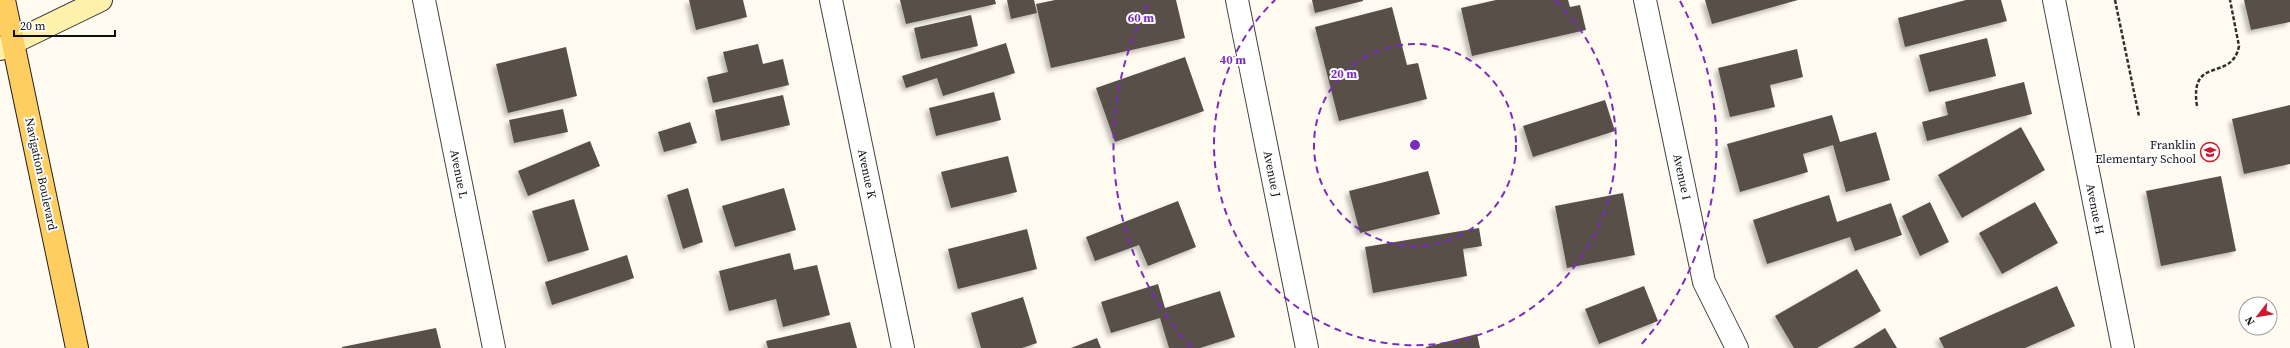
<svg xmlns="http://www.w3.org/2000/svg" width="2290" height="348" font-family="'Source Serif 4',serif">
  <defs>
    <filter id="shadow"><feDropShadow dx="-3.5" dy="3.5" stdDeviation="2" flood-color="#0004"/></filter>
  </defs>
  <rect width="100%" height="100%" fill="#fffbf1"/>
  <!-- building -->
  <path fill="#594f4a" filter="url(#shadow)" d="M689,0h54l4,17 -51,13z
    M900,0h95l1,4 -90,20z
    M1007,0h27l3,13 -26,6z
    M1055,0h121l9,38 -134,30 -15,-64z
    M1312,0h51v1l-48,12z
    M1496,0h72l2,7 10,-2 6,25 -114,26 -11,-48z
    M1705,0h93l-86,24z
    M1966,0h35l6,21 -102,26 -7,-29z
    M2244,0h46v22l-39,8z
    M1392,7l15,58 11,-2 9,36 -88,22 -24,-94z
    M971,15l7,31 -57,13 -7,-31z
    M1987,38l9,38 -67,16 -10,-37z
    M1006,43l9,30 -72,23 -6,-18 -31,10 -4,-12z
    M758,44l5,20 20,-5 6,26 -76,18 -6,-26 21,-5 -5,-20z
    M566,47l11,49 -69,17 -12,-49z
    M1797,49l6,28 -33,8 5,22 -45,10 -12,-49z
    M1185,57l19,54 -89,31 -19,-54z
    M2024,82l8,32 -105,27 -5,-19 26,-7 -3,-13z
    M994,92l7,28 -65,16 -7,-28z
    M783,95l7,30 -69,16 -6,-31z
    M1605,100l10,31 -82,26 -10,-31z
    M2290,105v59l-46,10 -12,-55z
    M563,109l5,23 -54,11 -5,-23z
    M1832,115l8,27 36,-10 14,48 -44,12 -13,-47 -30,9 5,18 -68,20 -13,-48z
    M690,122l7,21 -33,9 -6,-20z
    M2021,127l24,43 -83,48 -24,-43z
    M590,141l10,25 -72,30 -10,-25z
    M1008,156l9,36 -66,16 -10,-36z
    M1428,171l12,43 -80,19 -11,-42z
    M2221,176l15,75 -75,15 -15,-75z
    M688,188l15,54 -20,7 -16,-54z
    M784,188l12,42 -61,17 -13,-41z
    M1623,193l12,62 -68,13 -12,-62z
    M1829,195l8,27 54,-19 11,32 -47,16 -5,-14 -83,27 -14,-44z
    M574,199l15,51 -41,12 -16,-51z
    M1178,201l18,46 -48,19 -9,-21 -44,16 -9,-24z
    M1930,202l19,40 -29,14 -18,-40z
    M2035,202l23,41 -56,31 -23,-41z
    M1479,228l3,18 -19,3 4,27 -94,17 -8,-46z
    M1027,229l10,40 -79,20 -10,-40z
    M790,253l4,17 23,-5 13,50 -47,12 -7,-28 -47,12 -10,-40z
    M627,255l7,23 -82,27 -7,-23z
    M1857,269l24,42 -64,37h-23l-19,-32z
    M1158,284l7,24 55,-17 15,46 -35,11h-31l-9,-30 -49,15 -10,-31z
    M1644,286l14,35 -59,23 -14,-35z
    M2057,286l18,40 -50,22h-81l-5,-10z
    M1023,297l14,46 -15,5h-41l-10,-35z
    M850,322l7,26h-89l-2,-7z
    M436,328l5,20h-99v-1z
    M1885,328l12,20h-44z
    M1477,334l3,14h-54v-1z
    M1097,338l4,10h-30z"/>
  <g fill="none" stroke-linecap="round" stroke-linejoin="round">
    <!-- street casing -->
    <g stroke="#424242" stroke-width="24">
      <path id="street" d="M424,0l70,348
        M831,0l72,348
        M1237,0l70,348
        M1645,0l59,282 33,66
        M2054,0l69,348"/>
    </g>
    <!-- secondary casing -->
    <g stroke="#313131" stroke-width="24">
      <path id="secondary" d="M0,49l101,-49"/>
    </g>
    <!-- primary casing -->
    <g stroke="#202020" stroke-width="24">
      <path id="primary" d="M4,0l73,348"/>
    </g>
    <!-- path -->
    <path stroke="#313131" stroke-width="2.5" stroke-dasharray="4 2" stroke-linecap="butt" d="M2115,0l24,116
      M2197,106c-8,-52 35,-23 42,-60l-9,-46"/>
    <!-- street -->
    <use href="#street" stroke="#fff" stroke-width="22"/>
    <!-- secondary -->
    <use href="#secondary" stroke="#fff0ac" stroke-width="22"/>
    <!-- primary -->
    <use href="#primary" stroke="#ffce61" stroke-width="22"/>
  </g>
  <!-- distance rings -->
  <g fill="none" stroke="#7b2cbf" stroke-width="2" stroke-dasharray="7 5">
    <circle cx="1415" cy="145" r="101"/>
    <path d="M1555 0A201 201 0 1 1 1275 0"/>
    <path d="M1191 347A302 302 0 0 1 1150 1M1680 1A302 302 0 0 1 1639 347"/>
  </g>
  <!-- icons -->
  <defs>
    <g id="school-ring" transform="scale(1)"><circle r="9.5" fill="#fff" stroke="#cf172d" stroke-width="1.5"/><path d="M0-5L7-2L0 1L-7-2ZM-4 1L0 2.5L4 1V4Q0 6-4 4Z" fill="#cf172d"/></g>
  </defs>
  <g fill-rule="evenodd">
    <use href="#school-ring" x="2210" y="152"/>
  </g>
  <g text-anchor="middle" stroke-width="4" stroke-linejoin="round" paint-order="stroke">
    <!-- poi labels -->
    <g font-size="12" fill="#0f0f0f" stroke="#fff" text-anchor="end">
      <text x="2196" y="149">Franklin<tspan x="2196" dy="14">Elementary School</tspan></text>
    </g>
    <!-- street labels -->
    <g font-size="12" fill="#0f0f0f" stroke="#fff">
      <text transform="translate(41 174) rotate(78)" y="4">Navigation Boulevard</text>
      <text transform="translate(459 174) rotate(79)" y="4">Avenue L</text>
      <text transform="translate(867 174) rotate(78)" y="4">Avenue K</text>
      <text transform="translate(1272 174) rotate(79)" y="4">Avenue J</text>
      <text transform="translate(1682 177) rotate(78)" y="4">Avenue I</text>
      <text transform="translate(2095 209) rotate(79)" y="4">Avenue H</text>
    </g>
  </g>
  <circle cx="1415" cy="145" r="6" fill="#7b2cbf" stroke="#fff" stroke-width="2"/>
  <g font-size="12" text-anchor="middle" font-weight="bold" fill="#7b2cbf" stroke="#fff" stroke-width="4" stroke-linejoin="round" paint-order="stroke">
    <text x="1141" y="22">60 m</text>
    <text x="1233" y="64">40 m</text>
    <text x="1344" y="78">20 m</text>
  </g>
  <!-- north arrow -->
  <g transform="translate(2258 316) rotate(239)"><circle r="19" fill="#ffffff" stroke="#9f9f9f"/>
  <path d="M0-3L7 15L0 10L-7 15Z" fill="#cf172d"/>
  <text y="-6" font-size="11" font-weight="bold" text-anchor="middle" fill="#0f0f0f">N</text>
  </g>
  <!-- scale -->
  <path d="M14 30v6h101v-6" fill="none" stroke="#0f0f0f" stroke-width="2"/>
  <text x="20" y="30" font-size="12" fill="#0f0f0f" stroke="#ffffff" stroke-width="3" paint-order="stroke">20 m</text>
</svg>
